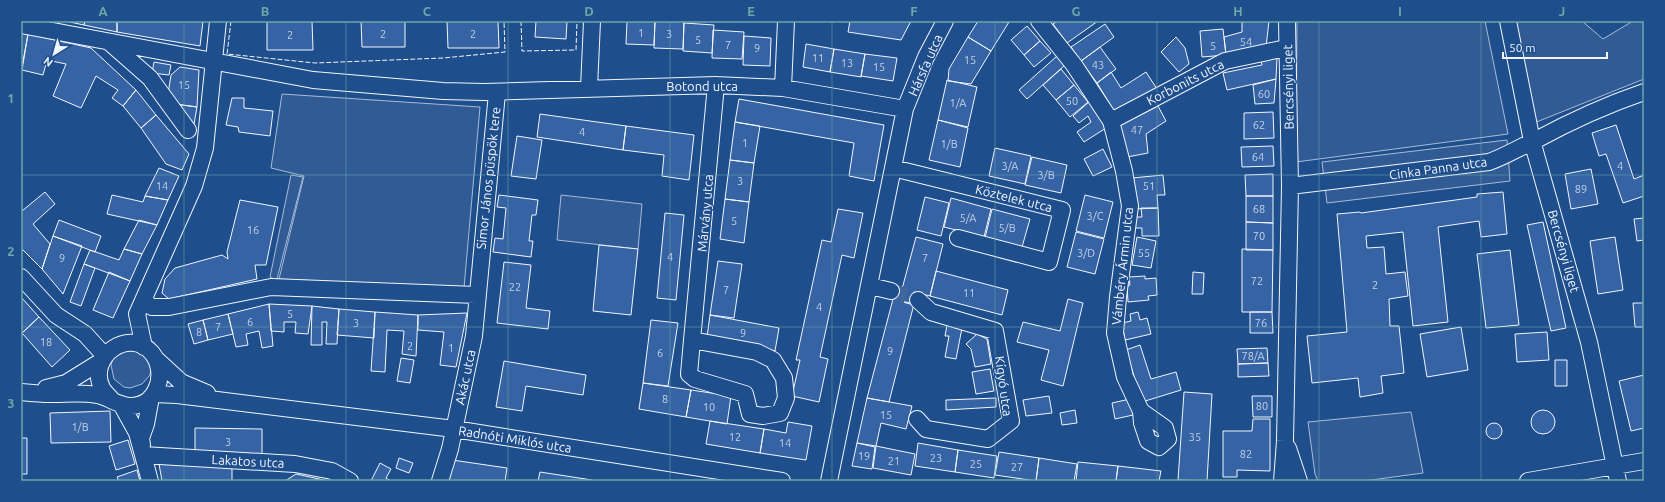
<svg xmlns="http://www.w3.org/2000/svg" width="1665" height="502" font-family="Ubuntu,sans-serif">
  <rect width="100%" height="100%" fill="#1f4e8c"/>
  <!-- built -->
  <path fill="#305b95" stroke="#a8bbd7" d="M1297,21h188l23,113 -212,28z
    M1513,21h69l21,18 30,-18h11v58l-110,44z
    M282,94l198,13 -16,181 -185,-9 25,-103 -33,-8z
    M1507,140l3,41 -183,22 -5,-41z
    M291,175l12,2 -26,102h-3l-4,-2z
    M561,195l81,9 -4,45 -81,-9z
    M122,349l20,1 9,18 -1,7 -8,9 -12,4 -6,-1 -10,-8 -3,-14 2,-6z
    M1411,412l12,61 -59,8h-46l-3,-7 -7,-52z"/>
  <!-- building -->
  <path fill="#3563a3" stroke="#f2f6ff" d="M65,21h20l-1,4z
    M85,21h32v11l-33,-7z
    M117,21h86l-3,25 -83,-14z
    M267,21h45l1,29h-46z
    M361,21h44v26h-43z
    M447,21h51l1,27h-51z
    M536,21h31l-1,18 -31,-2z
    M627,21h28l-1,24 -28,-1z
    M655,21h29l-1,28 -29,-1z
    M850,21h61l-10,19 -53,-8z
    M978,21l31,1 -18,29 -23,-14z
    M1058,21h40l-31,22 -14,-19z
    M1250,21h19l-3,26 -40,8 -2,-18 18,-5v-10z
    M684,23l30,2 -2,28 -29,-2z
    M1105,24l9,13 -33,24 -10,-14z
    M1027,26l13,15 -16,14 -13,-15z
    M1223,29l3,26 -24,2 -2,-26z
    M713,30l31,2 -2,27 -30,-1z
    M21,33l7,1 -7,38z
    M28,34l63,14 45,42 -13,16 -11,-8 6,-8 -22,-14 -15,32 -28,-12 13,-32 -19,-4 -4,15 -21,-5z
    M744,36l27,2 -1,28 -27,-1z
    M968,37l23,14 -20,33 -23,-3 1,-12z
    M1176,37l9,11 4,16 -10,8 -18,-20z
    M1040,41l11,12 -17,14 -10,-12z
    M806,44l28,5 -4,23 -27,-5z
    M1100,47l16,22 -19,14 -16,-22z
    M834,49l31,5 -4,23 -31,-5z
    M865,54l32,4 -4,23 -32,-5z
    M1057,56l8,9 -38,34 -8,-9z
    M1277,57l-1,22 -49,11 -4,-17 39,-8 -1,-5z
    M154,62l17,3 -2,10 -17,-2z
    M180,67l19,3 -2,37 -22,-3 -7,-10 3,-19z
    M1061,69l13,16 -18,15 -13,-15z
    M1111,72l10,16 25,-16 11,17 -41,25 -19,-31z
    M1276,79l-2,24 -19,1 -2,-19z
    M947,80l30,7 -9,40 -30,-7z
    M1074,85l14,17 -18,15 -14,-17z
    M136,90l20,25 -15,13 -18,-22z
    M232,98h12v10l29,3 -3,25 -31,-4 -1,-5 -12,-2z
    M739,99l145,26 -10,56 -25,-5 5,-33 -119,-21z
    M1090,101l16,27 -22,14 -7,-10 14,-10 -3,-6 -9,7 -6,-7z
    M175,104l22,3 -3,17h-11z
    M1158,106l8,15 -20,13 2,19 -21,4 -7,-32z
    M1273,112l1,26 -30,1v-26z
    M540,114l86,12 -3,24 -86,-13z
    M156,115l33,39 -7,16 -16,-6 -25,-36z
    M938,120l30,8 -8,39 -31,-7z
    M735,122l25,4 -6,37 -24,-3z
    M1616,125l18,54 10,-4v21l-21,7 -17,-49 -7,2 -7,-23z
    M626,126l68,9 -5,45 -27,-4 2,-21 -41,-5z
    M517,136l25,4 -6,39 -25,-3z
    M1273,146l1,20 -32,1 -1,-20z
    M995,148l36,8 -6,28 -36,-8z
    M1103,149l9,18 -19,9 -9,-17z
    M1032,157l35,8 -6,28 -36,-8z
    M730,160l24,3 -5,39 -24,-3z
    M159,168l20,8 -11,24 -23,-4z
    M1591,169l7,35 -27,5 -6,-35z
    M1273,174v22h-27l-1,-21z
    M1163,175l2,20h-8l1,13 -23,1 -3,-31z
    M45,192l10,12 -22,20 17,20 -8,25 -21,-21v-38l1,1z
    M1503,192l4,42 -26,3 -2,-16 -41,6 10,95 -35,4 -10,-94 -37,4 1,12 17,-1 2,27 19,-2 3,24 -19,3 1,27h9l5,47 -23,3 2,17 -23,4 -2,-19 -46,5 -5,-47 40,-4 -10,-118 23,-2 1,1 116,-16v-3z
    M112,195l31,7 2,-6 23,4 -11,25 -50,-11z
    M499,195l39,5 -2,15h-4l-3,26h4l-2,16 -38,-5 2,-14 8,1 3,-31 -9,-1z
    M1085,195l28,7 -9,36 -28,-7z
    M1246,196h27v27l-27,-1z
    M925,197l24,6 -8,33 -24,-6z
    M951,198l40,11 -7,28 -40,-10z
    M725,199l24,3 -5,41 -24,-4z
    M240,200l38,7 -12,58h-11l2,14 -88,20 -7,-6 3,-14 10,-11 47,-13 6,4 -1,-7z
    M1141,208h17l1,28h-17v-8h-7v-11h7z
    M838,209l25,4 -9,45 -12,-3 -22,102 8,2 -9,43 -27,-6 8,-36h-4l26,-120 9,2z
    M992,209l38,10 -8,28 -37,-9z
    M665,213l19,2 -8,85 -19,-2z
    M1644,218v22l-7,1 -3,-22z
    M59,220l42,16 -6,16 -42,-16z
    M139,220l18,5 -15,29 -18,-5z
    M1246,222l27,1v27h-27z
    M1543,222l23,106 -15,3 -24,-106z
    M1076,232l28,7 -9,35 -28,-7z
    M53,236l29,10 -19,48 -21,-25z
    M916,237l27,7 -13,52 -16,-4 -4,12 -7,-2 2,-12 -3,-1z
    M1137,237l19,4 -5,27 -19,-3z
    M1615,237l8,53 -25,4 -8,-53z
    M599,245l39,4 -7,66 -38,-4z
    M124,249l18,5 -12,27 -46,-17 6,-14 29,10z
    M1242,249l31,1 -1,62h-30z
    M1510,250l9,75 -33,3 -9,-74z
    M718,261l24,3 -8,54 -24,-3z
    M504,262l27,3 -5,43 24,3 -2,18 -51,-6z
    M84,264l11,4 -14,38 -11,-4z
    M936,271l72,19 -6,25 -72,-19z
    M109,272l21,9 -17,37 -20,-8z
    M1193,272l11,1 -1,21h-11z
    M1145,276v3l11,-1 1,17 -9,1 1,4 -21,2 -1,-16 3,-1 -1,-8z
    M21,297l18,20 -18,17z
    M893,299l21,5 -25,98 -22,-4z
    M1068,299l15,4 -20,83 -22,-6 8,-30 -32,-8 6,-20 37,9z
    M1633,303h11v24h-9z
    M269,304l43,2 -4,28 -13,-1 1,-11h-12v10l-13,-1z
    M269,304l4,42 -11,2 -3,-17 -13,3 2,11 -12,2 -8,-33z
    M312,306l27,3 -2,35h-11l1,-22h-5v23h-11z
    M339,309l36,3 -1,26 -37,-3z
    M375,312l43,3 -2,41 -14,-2 2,-23 -17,-1 -2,42 -14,-1z
    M1138,312l2,8 7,-2 4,16 -26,6 -3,-17 9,-2 -1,-7z
    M1250,312h22l1,21h-23z
    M467,313l-11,54 -16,-2 4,-33 -26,-2v-15z
    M228,314l5,20 -25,6 -5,-20z
    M710,315l69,13 -4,23 -68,-14z
    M39,317l31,33 -18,17 -30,-34z
    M203,320l5,20 -14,4 -6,-20z
    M651,320l27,3 -10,63 -25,-3z
    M947,325l15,3 -6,31 -11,-2 4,-21h-4z
    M1461,327l7,43 -41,7 -7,-43z
    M1547,332l2,28 -32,2 -2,-28z
    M977,334l10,5 4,25 -16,3 -4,-18 -5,-5z
    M1140,345l11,34 25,-7 5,18 -39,12 -16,-52z
    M1267,348l1,15 -30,1 -1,-15z
    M401,358l13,2 -4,23 -13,-2z
    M1555,360h12v26h-12z
    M504,361l82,14 -3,20 -57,-9 -4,25 -26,-4z
    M1268,363l1,13 -31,1v-13z
    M990,369l4,22 -18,3 -4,-22z
    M1644,375v53l-13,3 -12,-50z
    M643,383l48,7 -5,27 -47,-8z
    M691,390l40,6 -4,28 -41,-7z
    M1184,392l28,2 -5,87 -29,-1z
    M1049,396l3,17 -26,3 -3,-16z
    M1252,396h20v21h-19z
    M867,398l45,8 -6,23 -25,-6 -5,23 -19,-3z
    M996,398v9l-50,3v-10z
    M1130,399l3,16 -18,4 -3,-16z
    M1531 422a12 12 0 1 1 24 0a12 12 0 1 1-24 0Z
    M1075,410l2,13 -15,2 -2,-12z
    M110,411l1,31 -60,1 -1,-30z
    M1253,419h17v52l-33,-1v7h-14v-46h29z
    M710,421l54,8 -4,24 -54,-9z
    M788,422l24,4 -6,34 -46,-7 4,-24 22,4z
    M1486 431a8 8 0 1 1 16 0a8 8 0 1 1-16 0Z
    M195,428l67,1v28l-67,-1z
    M21,438h6v36h-6z
    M128,440l7,24 -19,6 -7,-24z
    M857,443l18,4 -3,22 -20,-3z
    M918,443l40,7 -3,22 -40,-6z
    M876,446l39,8 -4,21 -38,-7z
    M958,450l39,6 -3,22 -39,-6z
    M999,452l40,6 -3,23 -41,-6z
    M399,458l14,5 -4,10 -13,-5z
    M1039,458l38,6 -3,17h-38z
    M452,460l55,8 -2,13h-56z
    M1078,462l40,4 -2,15h-40z
    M232,463v18h-70l-3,-17z
    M380,463l11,6 -5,9 5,3h-20z
    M1118,466l43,5 -2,10h-43z
    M137,470l3,11h-21l-2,-4z
    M540,472l52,8 -1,1h-53z
    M296,474l28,6 -39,1z"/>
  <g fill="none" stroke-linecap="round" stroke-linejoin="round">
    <!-- minor-tunnel -->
    <path stroke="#3f679d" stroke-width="16" stroke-dasharray="16 8" stroke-linecap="butt" d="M891,291l27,9"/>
    <!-- minor casing -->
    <g stroke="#f2f6ff" stroke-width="18">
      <path id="minor" d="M1039,21l35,44 37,56 13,50 6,35 -12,91 -3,36 10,44 16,34
        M1508,21l24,120 57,201 29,139
        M21,25l292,55 130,11 41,1 232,-7 67,3 122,21
        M109,42l41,36 38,52
        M589,88l3,-67
        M783,88l3,-67
        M1111,121l114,-60 61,-13
        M893,168l169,42 -13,52 -91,-24
        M1290,186l199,-24c17,-6 29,-14 45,-21 35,-19 72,-36 110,-49
        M21,277l35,38 29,19 20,22
        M870,286l21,5
        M143,301l9,6h17l102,-20 205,8
        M692,340l65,12 16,8 11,18 2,20 -6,15 -17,3 -13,-2 -5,-20 -50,-15 -6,-5z
        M692,340l24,-255
        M144,347l-7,-33 57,-128 11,-38 13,-127
        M157,360l24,22 26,11
        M46,388l20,-5 34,-21
        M21,392c10,1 20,2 30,2 16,0 31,-2 46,1 11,2 20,10 32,11 28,1 39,-33 23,-53 -23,-27 -65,4 -50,35 2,4 7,8 10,12
        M154,394l23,1 277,34 328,52
        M121,404l16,29 13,48
        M1141,411l24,17 3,11 -9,8 -11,-6 -6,-18z
        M917,419l9,10 62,10 23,-18 -16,-90 -64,-19 -13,-12
        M142,445l-1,-7 5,-14 5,-27
        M1288,448l11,33
        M143,455l152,9 37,7 18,10
        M440,481l10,-32 24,-113 23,-243
        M829,481l76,-372 21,-52 19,-36
        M1282,481l3,-40 5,-255 -3,-165
        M1528,481l116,-20"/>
    </g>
    <!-- minor -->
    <use href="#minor" stroke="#1f4e8c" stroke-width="16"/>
    <!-- fence -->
    <path stroke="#f2f6ff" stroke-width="1" stroke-dasharray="5 2" stroke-linecap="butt" d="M231,21l-4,33 88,9 128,-5 62,-6 -1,-31
      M521,21l1,30 54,-1 1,-29"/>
  </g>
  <!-- grid -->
  <path fill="none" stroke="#6aa9a8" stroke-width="1" stroke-opacity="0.55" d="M184,21v460M346,21v460M508,21v460M670,21v460M832,21v460M995,21v460M1157,21v460M1319,21v460M1481,21v460M21,175h1623M21,327h1623"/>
  <g text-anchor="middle" stroke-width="3" stroke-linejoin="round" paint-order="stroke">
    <!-- number labels -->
    <g font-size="11" fill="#c3d1e8">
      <text x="641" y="37">1</text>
      <text x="383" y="38">2</text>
      <text x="473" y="38">2</text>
      <text x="669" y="38">3</text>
      <text x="290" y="39">2</text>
      <text x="698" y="44">5</text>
      <text x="1246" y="46">54</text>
      <text x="728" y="49">7</text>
      <text x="1213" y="50">5</text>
      <text x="757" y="52">9</text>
      <text x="818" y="62">11</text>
      <text x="970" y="64">15</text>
      <text x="847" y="67">13</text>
      <text x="1098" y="69">43</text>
      <text x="879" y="71">15</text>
      <text x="184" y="89">15</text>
      <text x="1264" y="98">60</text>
      <text x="1072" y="105">50</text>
      <text x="958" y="107">1/A</text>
      <text x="1259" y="129">62</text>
      <text x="1137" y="134">47</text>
      <text x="582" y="136">4</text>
      <text x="745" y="147">1</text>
      <text x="949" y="148">1/B</text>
      <text x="1258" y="161">64</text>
      <text x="1010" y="170">3/A</text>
      <text x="1620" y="170">4</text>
      <text x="1046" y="179">3/B</text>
      <text x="740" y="185">3</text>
      <text x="162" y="190">14</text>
      <text x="1149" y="190">51</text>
      <text x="1581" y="193">89</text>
      <text x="1259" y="213">68</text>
      <text x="1095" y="220">3/C</text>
      <text x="968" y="222">5/A</text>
      <text x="734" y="225">5</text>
      <text x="1007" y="232">5/B</text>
      <text x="253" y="234">16</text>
      <text x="1259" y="240">70</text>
      <text x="1086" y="257">3/D</text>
      <text x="1144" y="257">55</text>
      <text x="670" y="261">4</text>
      <text x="62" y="262">9</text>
      <text x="925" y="262">7</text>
      <text x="1257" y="285">72</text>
      <text x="1375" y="289">2</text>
      <text x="515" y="291">22</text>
      <text x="726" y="294">7</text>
      <text x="969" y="297">11</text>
      <text x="819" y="311">4</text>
      <text x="290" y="318">5</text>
      <text x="250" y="326">6</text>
      <text x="356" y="327">3</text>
      <text x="1261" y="327">76</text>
      <text x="218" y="331">7</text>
      <text x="199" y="336">8</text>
      <text x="743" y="337">9</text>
      <text x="46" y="346">18</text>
      <text x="410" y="350">2</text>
      <text x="451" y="352">1</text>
      <text x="890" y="355">9</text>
      <text x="660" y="357">6</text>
      <text x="1253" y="360">78/A</text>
      <text x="665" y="403">8</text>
      <text x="1262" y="410">80</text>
      <text x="709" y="411">10</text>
      <text x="886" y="419">15</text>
      <text x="80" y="431">1/B</text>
      <text x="735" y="441">12</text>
      <text x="1195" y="441">35</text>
      <text x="228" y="446">3</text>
      <text x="785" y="447">14</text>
      <text x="1246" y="458">82</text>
      <text x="864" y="460">19</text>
      <text x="936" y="462">23</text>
      <text x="894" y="465">21</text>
      <text x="976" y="468">25</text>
      <text x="1017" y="471">27</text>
    </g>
    <!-- street labels -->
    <g font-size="13" fill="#f2f6ff" stroke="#1f4e8c">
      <text transform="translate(925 65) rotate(-66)" y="5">Hársfa utca</text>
      <text transform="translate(1185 82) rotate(-27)" y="5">Korbonits utca</text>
      <text x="702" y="91">Botond utca</text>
      <text transform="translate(1288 87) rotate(-91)" y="5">Bercsényi liget</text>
      <text transform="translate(1438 168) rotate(-8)" y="5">Cinka Panna utca</text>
      <text transform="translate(488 178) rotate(-84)" y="5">Simor János püspök tere</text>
      <text transform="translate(1014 198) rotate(14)" y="5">Köztelek utca</text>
      <text transform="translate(705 213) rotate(-85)" y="5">Márvány utca</text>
      <text transform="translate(1564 251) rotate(74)" y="5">Bercsényi liget</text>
      <text transform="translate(1122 266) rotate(-84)" y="5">Vámbéry Ármin utca</text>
      <text transform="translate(465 377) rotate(-78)" y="5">Akác utca</text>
      <text transform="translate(1004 386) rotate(82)" y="5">Kígyó utca</text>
      <text transform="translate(515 439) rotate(9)" y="5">Radnóti Miklós utca</text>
      <text transform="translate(248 461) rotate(3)" y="5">Lakatos utca</text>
    </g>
  </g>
  <!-- border -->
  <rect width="1665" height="502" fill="none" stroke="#1f4e8c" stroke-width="44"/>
  <!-- north arrow -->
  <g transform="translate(54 54) rotate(217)" stroke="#1f4e8c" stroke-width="3" paint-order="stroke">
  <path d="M0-3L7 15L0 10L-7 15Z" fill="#f2f6ff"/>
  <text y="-6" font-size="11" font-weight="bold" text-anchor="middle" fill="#f2f6ff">N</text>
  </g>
  <!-- scale -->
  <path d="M1503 52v6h104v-6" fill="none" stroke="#f2f6ff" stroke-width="2"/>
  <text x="1509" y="52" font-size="12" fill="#f2f6ff" stroke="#1f4e8c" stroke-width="3" paint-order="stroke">50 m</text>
  <rect x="22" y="22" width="1621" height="458" fill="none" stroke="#6aa9a8" stroke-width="1.5"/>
  <g font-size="13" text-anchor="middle" font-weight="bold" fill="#6aa9a8">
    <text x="103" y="16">A</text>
    <text x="265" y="16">B</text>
    <text x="427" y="16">C</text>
    <text x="589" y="16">D</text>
    <text x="751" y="16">E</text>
    <text x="914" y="16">F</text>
    <text x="1076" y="16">G</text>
    <text x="1238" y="16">H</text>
    <text x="1400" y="16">I</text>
    <text x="1562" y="16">J</text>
    <text x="11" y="103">1</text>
    <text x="11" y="256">2</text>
    <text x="11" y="408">3</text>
  </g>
</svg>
